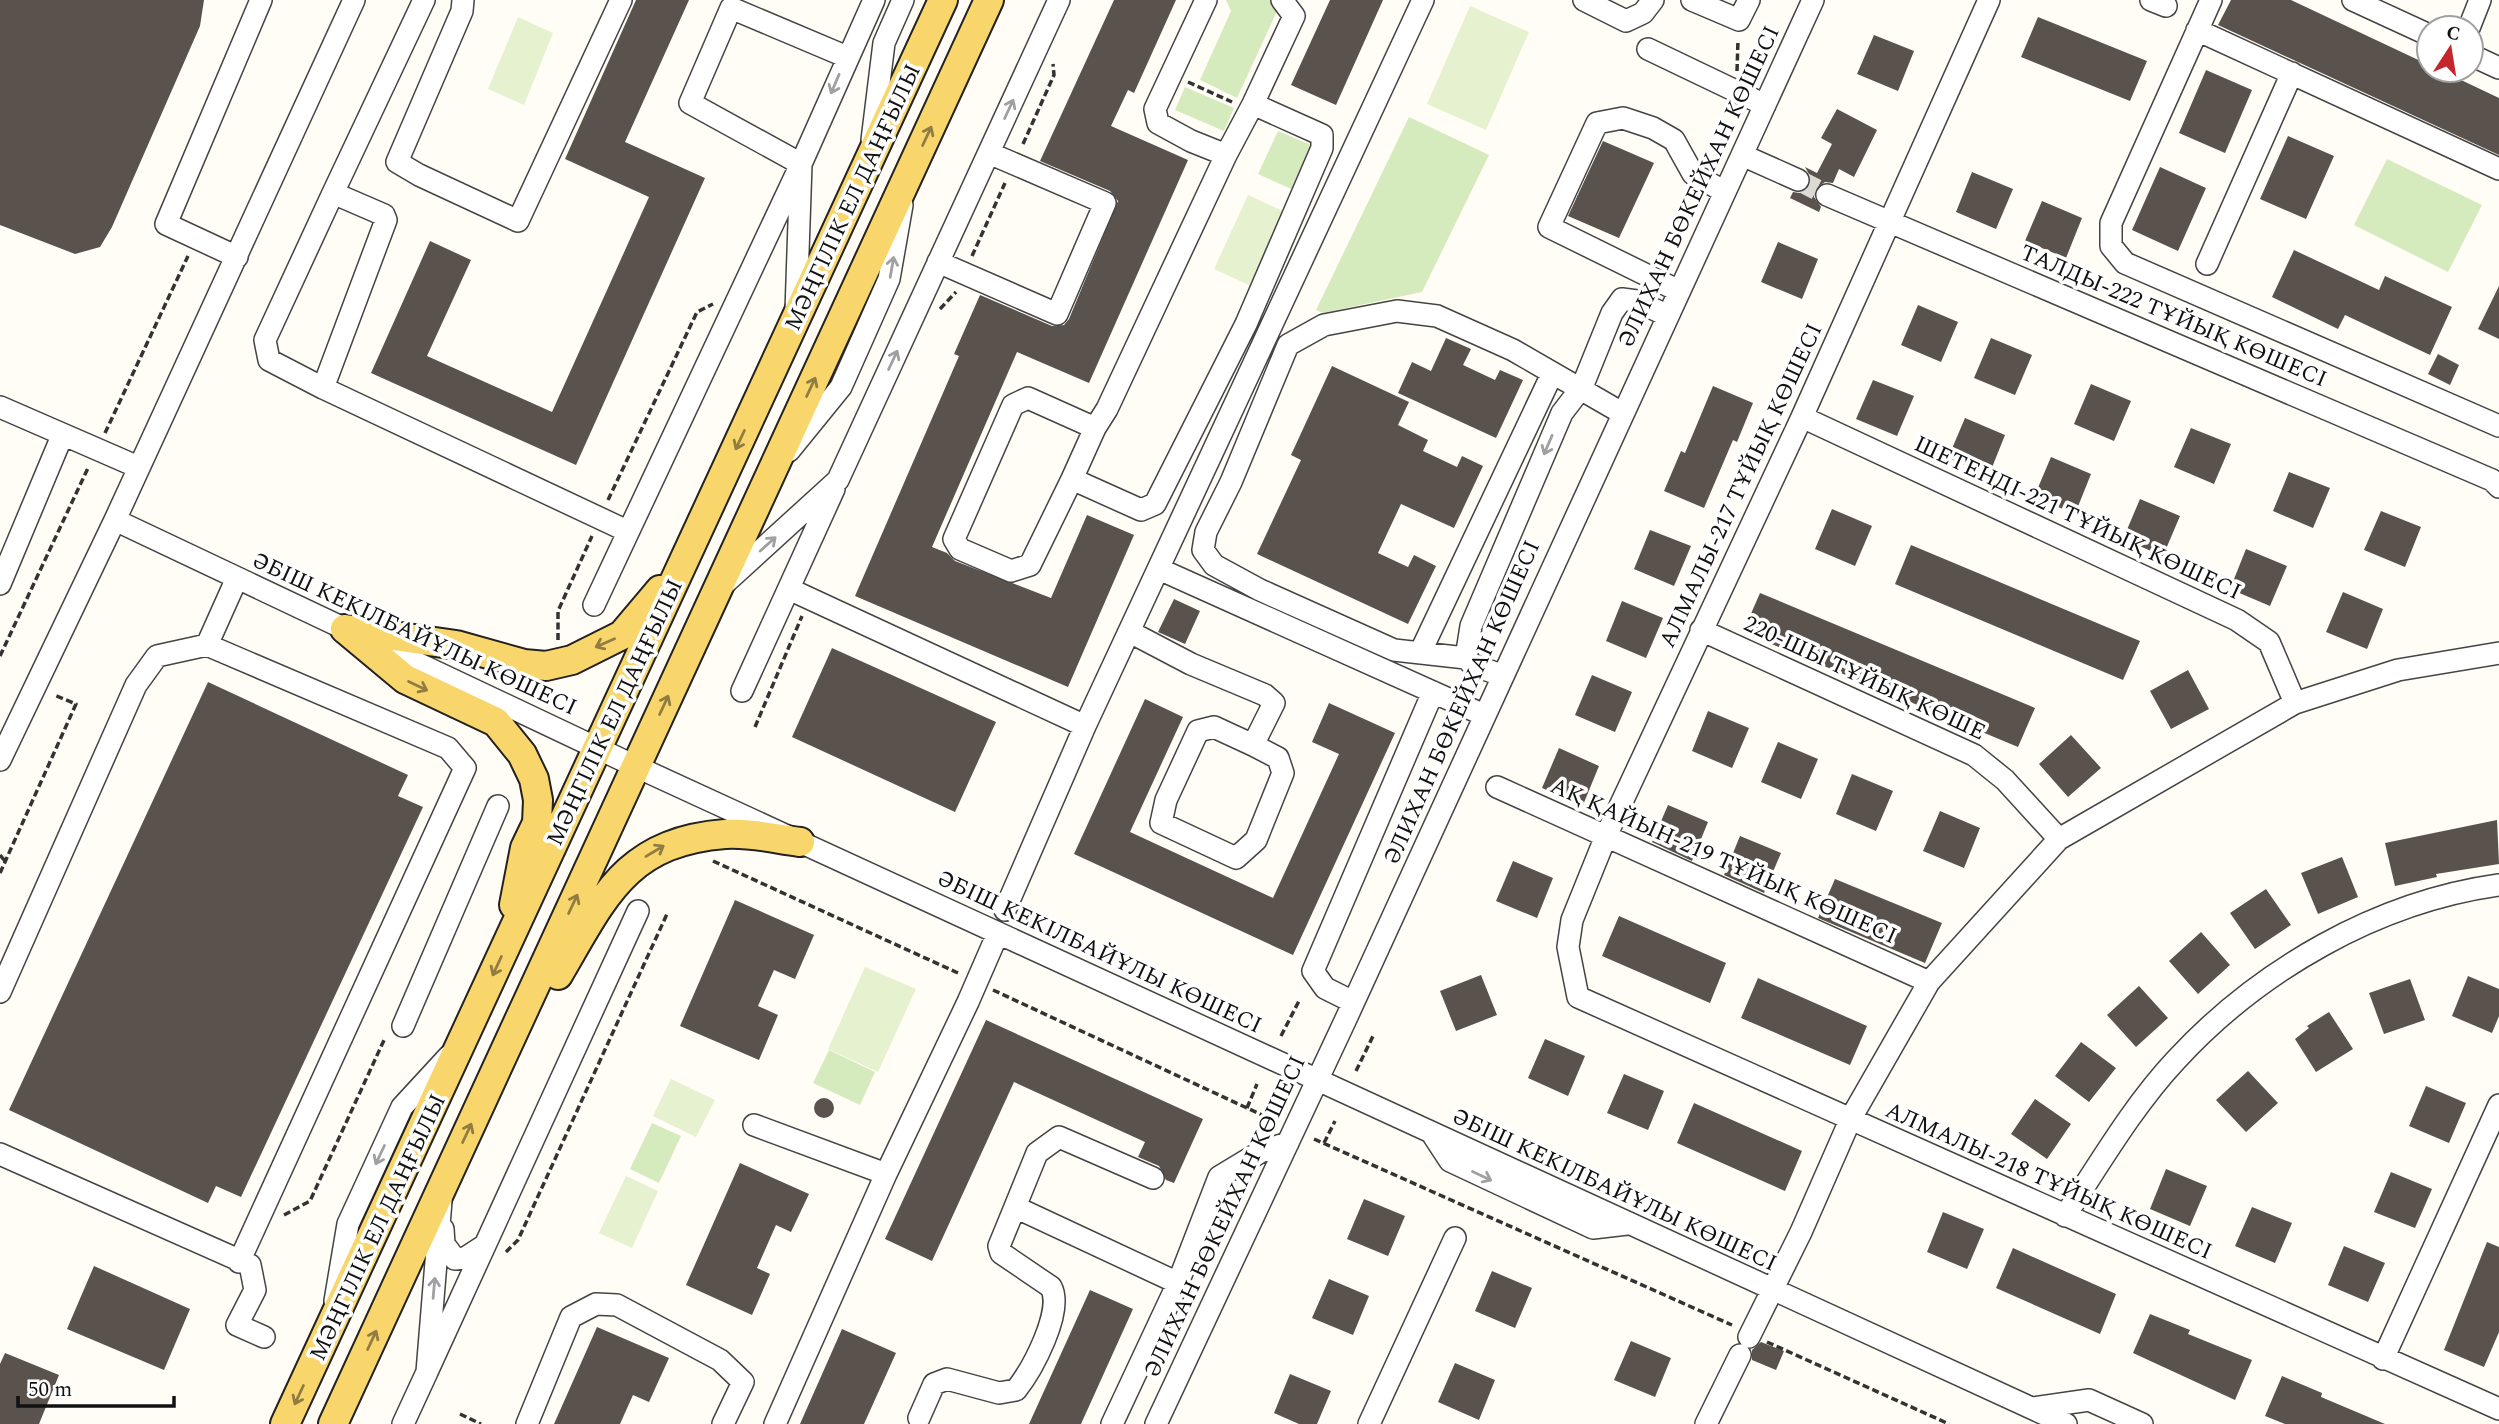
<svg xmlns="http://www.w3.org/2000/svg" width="2499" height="1424" font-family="Spectral,serif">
  <rect width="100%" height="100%" fill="#fffdf5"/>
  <!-- green -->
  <path fill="#d5ebbd" d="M1226,0h49l4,7 -42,91 -37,-18 31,-69z
    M1185,87l49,21 -10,23 -49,-21z
    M1409,117l80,38 -67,137 -99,21 -7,-3z
    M1278,131l33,14 -20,44 -33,-15z
    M2387,159l95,46 -34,67 -94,-47z
    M829,1050l46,22 -15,33 -47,-22z
    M652,1123l29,13 -22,47 -29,-14z"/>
  <!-- pitch -->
  <path fill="#e6f2cf" d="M1470,6l59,26 -43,98 -59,-26z
    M518,17l35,16 -29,72 -36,-16z
    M1248,195l37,17 -34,74 -37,-17z
    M865,967l51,22 -38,83 -50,-23z
    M671,1079l44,21 -19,37 -43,-21z
    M626,1176l32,15 -26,57 -33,-15z"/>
  <!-- building -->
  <path fill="#5a524d" d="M0,0h204l-4,26 -88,201 -12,20 -25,7 -75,-29z
    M636,0h53l-64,142 80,36 -129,287 -205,-92 59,-132 41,19 -44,96 125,56 97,-215 -84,-38z
    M1114,0h62l-42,93 -6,-3 -17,36 77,34 -99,223 -72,-31 -85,195 15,6 8,8 96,37 36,-83 47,20 -66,152 -213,-91 104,-240 -5,-2 26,-59 72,31 12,-1 5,-6 49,-118 -8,-10 -70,-30z
    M1330,0h53l-47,105 -45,-20z
    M2231,0h60l138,65v5h11l59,28v57l-281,-130z
    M2038,17l109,44 -17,40 -109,-44z
    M1874,35l40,16 -16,40 -41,-17z
    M2206,70l46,20 -27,63 -46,-20z
    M1837,109l40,21 -23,47 -15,-8 -6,14 -8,-1 -10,7 -1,8 7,10 -2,5 -29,-14 3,-6 7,1 10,-7 1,-8 -6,-11 12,6 15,-29 -11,-6z
    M2288,136l46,20 -28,63 -46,-20z
    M1603,141l51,22 -35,75 -51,-22z
    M2160,167l46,21 -28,63 -46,-21z
    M1972,172l41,17 -17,40 -40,-17z
    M2042,201l40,17 -16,40 -41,-17z
    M1778,242l40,17 -16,40 -41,-17z
    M2294,250l85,40 6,-14 67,31 -22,48 -85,-40 -7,14 -66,-32z
    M2499,286v53l-21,-10z
    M1918,305l40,17 -17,40 -40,-17z
    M1446,338l25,11 -8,16 32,15 5,-10 23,10 -27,58 -98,-45 14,-31 19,9z
    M1991,338l41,17 -17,40 -41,-17z
    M2438,354l21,11 -9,20 -22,-11z
    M1332,366l77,36 -11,23 30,15 -5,11 34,16 5,-11 21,10 -29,62 -53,-24 -23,49 30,14 6,-12 22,11 -28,58 -151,-70 44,-94 -10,-5z
    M1873,380l41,16 -17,40 -41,-17z
    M2091,384l40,17 -17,40 -40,-17z
    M1713,386l40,17 -16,39 -4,-2 -29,68 -40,-17 17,-40 4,2z
    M1965,418l40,17 -16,40 -41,-17z
    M2191,428l40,16 -17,40 -40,-17z
    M2051,457l40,17 -16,40 -41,-17z
    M2289,472l41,16 -17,40 -40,-17z
    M2140,499l40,17 -17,40 -40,-17z
    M1832,509l40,17 -17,40 -40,-17z
    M2381,511l40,16 -16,40 -41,-17z
    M1650,530l41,16 -17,40 -40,-17z
    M1911,545l229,96 -17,39 -228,-96z
    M2246,549l41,17 -17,40 -40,-17z
    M2343,592l40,17 -16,40 -41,-17z
    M1760,593l275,115 -17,39 -275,-115z
    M1174,599l26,12 -15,33 -27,-12z
    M1622,601l41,17 -17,40 -40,-17z
    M832,648l164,74 -41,90 -163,-75z
    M2188,670l21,39 -38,20 -21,-38z
    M1592,675l40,17 -17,40 -40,-17z
    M208,682l200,93 -10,21 25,11 -182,390 -25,-11 -8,17 -199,-93z
    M1145,699l38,18 -53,115 143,66 66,-144 -27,-12 17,-39 66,30 -102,222 -219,-101z
    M1708,711l41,17 -17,40 -40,-17z
    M2071,735l30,33 -33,29 -29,-33z
    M1778,742l40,17 -17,40 -40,-17z
    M1559,748l40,18 -16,39 -41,-17z
    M1852,774l41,17 -17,40 -40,-17z
    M1668,805l40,17 -16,39 -40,-19z
    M1940,811l40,17 -16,40 -41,-17z
    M2497,820l2,44 -63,10 1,3 -42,9 -10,-43z
    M1740,836l41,17 -17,40 -40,-18z
    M2342,857l16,40 -40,17 -17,-41z
    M1513,861l40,17 -16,40 -41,-17z
    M1835,879l107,44 -17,40 -107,-45z
    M2266,889l25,36 -36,24 -25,-36z
    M735,900l79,35 -19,44 -21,-9 -16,36 20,9 -19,45 -79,-34z
    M1619,916l107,47 -16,40 -108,-47z
    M2201,932l29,33 -32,29 -29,-33z
    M1481,975l16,40 -41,16 -16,-40z
    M2468,976l31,13v27l-7,17 -40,-17z
    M1758,978l109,48 -17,39 -109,-47z
    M2410,979l15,41 -41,14 -15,-41z
    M2139,986l29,32 -32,29 -29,-32z
    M2329,1012l24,37 -37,23 -21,-33 14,-11 -2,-2z
    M986,1020l217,99 -29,64 -8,-3 -7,-14 -21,-9 7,-15 -131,-60 -82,179 -47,-22z
    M1545,1039l40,17 -17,40 -40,-18z
    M2081,1042l35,26 -27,34 -34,-26z
    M2248,1071l30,32 -32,29 -30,-32z
    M1624,1074l40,17 -16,39 -41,-17z
    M2426,1086l40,17 -17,40 -40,-17z
    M814 1108a10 10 0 1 1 20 0a10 10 0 1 1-20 0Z
    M2035,1099l36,25 -24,35 -36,-25z
    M1694,1103l108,48 -17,40 -108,-48z
    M740,1163l69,31 -18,38 -15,-7 -19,43 13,6 -18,41 -66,-30z
    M2166,1169l41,17 -17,40 -40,-17z
    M2391,1172l41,17 -17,39 -41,-16z
    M1364,1199l41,17 -17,40 -41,-17z
    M2252,1207l40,16 -17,40 -40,-17z
    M1943,1212l41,17 -17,40 -40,-17z
    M2487,1242l12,5v85l-15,35 -40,-17z
    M2344,1246l41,17 -17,39 -40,-17z
    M2013,1248l103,46 -16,40 -104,-46z
    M94,1266l96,43 -26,61 -97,-41z
    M1492,1271l40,17 -17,40 -40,-17z
    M1329,1279l40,17 -16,39 -41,-17z
    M1090,1290l43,19 -52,115h-52z
    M2150,1314l40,16 -2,4 64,26 -17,40 -102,-47z
    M597,1327l72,31 -20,44 -16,-7 -13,29h-66z
    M842,1329l54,24 -32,71h-64z
    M1631,1341l40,17 -16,39 -41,-17z
    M1761,1342l23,9 -8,19 -24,-10v-10z
    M5,1353l54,22 -20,49h-39v-60z
    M1455,1363l40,17 -16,40 -41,-18z
    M1290,1374l41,17 -14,33h-18l-25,-11z
    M2282,1376l40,17 -1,4 64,27h-100l-20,-8z"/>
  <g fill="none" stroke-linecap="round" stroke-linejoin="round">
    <!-- minor-tunnel -->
    <path stroke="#dbdad3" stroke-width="21" stroke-dasharray="21 10" stroke-linecap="butt" d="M1798,180l29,15"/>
    <!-- minor casing -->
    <g stroke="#444" stroke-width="24">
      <path id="minor" d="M424,0l-91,193 51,22 2,5 -63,168 304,143
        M463,0l-1,11 -65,151 22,13 99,46 103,-221
        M1206,0l-51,109 3,14 33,18 35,14 -119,254 -12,19 -67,-30 -15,7 -59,134 6,10 51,22 19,-6 42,-86 69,31 14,-6 91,-180 76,-176v-13l-69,-31 41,-88 -12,-16
        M1584,0l42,21 17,-8 10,-13
        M1692,0l47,20 10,-20
        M1989,0l-187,417 -196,419 -34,84 -4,27 10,50 921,412
        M2151,0l15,6
        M2211,0l-100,223v23l14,17 374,163
        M2353,0l76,35
        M2469,28l11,-28
        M2197,30l302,139
        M1648,49l117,56
        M2471,55l28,13
        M872,140l12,-97 19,-43
        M1226,155l27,-51
        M1742,155l56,25
        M1827,195l665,285 7,7
        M237,257l-71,-33 95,-224
        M938,262l119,52 48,-111 -116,-50
        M2207,264l85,-191
        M1679,291l-130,-64 48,-104 26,-5 30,10 21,12 19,34 32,18
        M796,311l5,-147 73,-164
        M323,388l-54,-28 -4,-20 68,-147
        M0,407l138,60
        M1802,417l435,203 32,22 26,61
        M789,451l52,-64 48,-108 13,-74
        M1072,479l23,-51
        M115,520l522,247 1429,657
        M1159,569l325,146
        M237,578l-30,67 241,103 17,20 -226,494
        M0,584l62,-148
        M724,584l114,-104 221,-480
        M789,589l296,137 338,-726
        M594,605l207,-441 -111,-61 41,-95 116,49
        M1701,630l273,125 31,25 54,59
        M1130,632l61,32 74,31 9,8 -21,42 -39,-18 -16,4 -32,69 -5,23 75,35 20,-18 27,-67 -5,-15 -25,-13
        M1420,653l132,-279
        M1466,658l5,-32 91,-213 20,-26 30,-74 10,-14 15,2 31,15
        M1501,675l-28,-10 -7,-7 -72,-8 -134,-60 -46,-25 -11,-15 3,-18 25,-50 57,-137 36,-20 73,-14 40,5 76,34 109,63
        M742,691l92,-202
        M0,760l115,-240 239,-520
        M1497,787l432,195
        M1005,910l80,-184
        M0,992l136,-307 21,-29 50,-11
        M1353,1002l-28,-14 -12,-17 120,-279
        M403,1026l95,-220
        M754,1125l132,49 82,-172 30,-69
        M1433,1135l17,26 143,67 34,-4
        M0,1154l250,111 5,25 -18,35 27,12
        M1153,1178l-94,-41 -22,16 -22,54 163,76
        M2065,1216c35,-53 68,-110 111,-156 83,-90 201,-158 323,-175
        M443,1229l1,15 11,15 10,-1 20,-13
        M335,1301l13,-77 54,-117 47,-51
        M1749,1337l52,-105 50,-114 78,-136 130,-143 236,-136 103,-33 101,-17
        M2383,1359l116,-254
        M427,1372l211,-461
        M2033,1408l56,-8 53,24
        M919,1418l15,-34 13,-5 52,14 17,-3c16,-20 48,-79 35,-103l-50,-34 -2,-7 16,-39
        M403,1424l24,-52 14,-171
        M527,1424l44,-107 25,-13 21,1 103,55 23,22 -20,42
        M775,1424l111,-250
        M1112,1424l66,-141 41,-106 43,-26 26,-8
        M1156,1424l189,-403 468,-1021
        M1369,1424l86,-186
        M1706,1424l34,-69"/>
    </g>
    <!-- major casing -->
    <g stroke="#222" stroke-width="32">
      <path id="major" d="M345,629l60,50 91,43 26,32 12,25 4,21 -1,23 -12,25 -11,57
        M345,629l111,16 68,19 22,2 26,-6 50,-25 38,-45
        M558,975c46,-78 67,-133 167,-141 24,-2 51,5 75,8
        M285,1424l658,-1424
        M333,1424l656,-1424"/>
    </g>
    <!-- path -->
    <path stroke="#333" stroke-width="3.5" stroke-dasharray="7 3.5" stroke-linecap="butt" d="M1737,71l1,-31
      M1188,82l44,20
      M1023,144l31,-69 -1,-11
      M972,256l33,-73
      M940,309l16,-17
      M105,433l83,-177
      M608,500l89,-188 16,-8
      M558,640v-29l34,-75
      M0,656l88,-188
      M755,727l47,-111
      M0,855l5,6
      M713,861l245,112
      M0,873l76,-169 -22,-9
      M993,990l282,131
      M1281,1036l19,-37
      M1356,1071l18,-37
      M1247,1108l10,-24
      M1314,1139l418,186
      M1324,1143l11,-22
      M284,1215l26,-14 75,-163
      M506,1252l12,-12 149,-326
      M1767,1342l182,82
      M460,1414l21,10"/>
    <!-- minor -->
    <use href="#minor" stroke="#fff" stroke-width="21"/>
    <!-- major -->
    <use href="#major" stroke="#f9d66b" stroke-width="28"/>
  </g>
  <!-- one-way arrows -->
  <defs><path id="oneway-shaft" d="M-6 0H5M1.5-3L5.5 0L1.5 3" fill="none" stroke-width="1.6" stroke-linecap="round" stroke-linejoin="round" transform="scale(1.75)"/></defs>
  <g stroke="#a0a0a0">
    <use href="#oneway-shaft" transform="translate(835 84) rotate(113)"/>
    <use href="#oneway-shaft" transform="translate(1009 109) rotate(-65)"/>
    <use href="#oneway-shaft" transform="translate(892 267) rotate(-80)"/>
    <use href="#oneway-shaft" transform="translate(893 360) rotate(-65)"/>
    <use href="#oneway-shaft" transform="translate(1548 445) rotate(113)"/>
    <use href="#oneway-shaft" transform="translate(768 544) rotate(-42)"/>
    <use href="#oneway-shaft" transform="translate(380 1155) rotate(115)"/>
    <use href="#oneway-shaft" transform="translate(1482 1176) rotate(25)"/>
    <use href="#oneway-shaft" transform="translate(434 1288) rotate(-85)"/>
  </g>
  <g stroke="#917d42">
    <use href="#oneway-shaft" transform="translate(927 136) rotate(-65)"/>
    <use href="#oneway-shaft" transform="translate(811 387) rotate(-65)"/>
    <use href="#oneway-shaft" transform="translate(740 440) rotate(115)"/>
    <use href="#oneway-shaft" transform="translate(605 643) rotate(156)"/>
    <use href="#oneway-shaft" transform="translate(418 686) rotate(26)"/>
    <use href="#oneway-shaft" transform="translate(664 705) rotate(-65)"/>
    <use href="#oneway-shaft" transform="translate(655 851) rotate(-31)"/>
    <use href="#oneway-shaft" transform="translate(573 904) rotate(-65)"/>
    <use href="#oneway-shaft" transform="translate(497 966) rotate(115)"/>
    <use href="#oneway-shaft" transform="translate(467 1133) rotate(-65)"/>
    <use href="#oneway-shaft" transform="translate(372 1340) rotate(-65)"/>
    <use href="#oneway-shaft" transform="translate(299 1395) rotate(115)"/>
  </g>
  <g text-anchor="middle" stroke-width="7" stroke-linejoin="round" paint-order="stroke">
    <!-- street labels -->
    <g font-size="23" fill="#111" stroke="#fff">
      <text transform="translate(1698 186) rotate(-65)" y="8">ӘЛИХАН БӨКЕЙХАН КӨШЕСІ</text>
      <text transform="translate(852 197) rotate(-65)" y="8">МӘҢГІЛІК ЕЛ ДАҢҒЫЛЫ</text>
      <text transform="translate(2174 315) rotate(23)" y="8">ТАЛДЫ-222 ТҰЙЫҚ КӨШЕСІ</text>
      <text transform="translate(1740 485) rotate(-65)" y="8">АЛМАЛЫ-217 ТҰЙЫҚ КӨШЕСІ</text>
      <text transform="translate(2078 517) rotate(25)" y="8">ШЕТЕНДІ-221 ТҰЙЫҚ КӨШЕСІ</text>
      <text transform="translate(415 633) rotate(25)" y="8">ӘБІШ КЕКІЛБАЙҰЛЫ КӨШЕСІ</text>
      <text transform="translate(1865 677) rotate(25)" y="8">220-ШЫ ТҰЙЫҚ КӨШЕ</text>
      <text transform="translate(1461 702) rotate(-66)" y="8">ӘЛИХАН БӨКЕЙХАН КӨШЕСІ</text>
      <text transform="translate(614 712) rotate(-65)" y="8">МӘҢГІЛІК ЕЛ ДАҢҒЫЛЫ</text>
      <text transform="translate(1724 860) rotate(24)" y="8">АҚ ҚАЙЫН-219 ТҰЙЫҚ КӨШЕСІ</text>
      <text transform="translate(1100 951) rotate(25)" y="8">ӘБІШ КЕКІЛБАЙҰЛЫ КӨШЕСІ</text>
      <text transform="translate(2049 1180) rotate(24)" y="8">АЛМАЛЫ-218 ТҰЙЫҚ КӨШЕСІ</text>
      <text transform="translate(1615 1189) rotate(25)" y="8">ӘБІШ КЕКІЛБАЙҰЛЫ КӨШЕСІ</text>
      <text transform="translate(1224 1216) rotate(-65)" y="8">ӘЛИХАН БӨКЕЙХАН КӨШЕСІ</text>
      <text transform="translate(377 1227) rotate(-65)" y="8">МӘҢГІЛІК ЕЛ ДАҢҒЫЛЫ</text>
    </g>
  </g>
  <!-- north arrow -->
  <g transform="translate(2450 49) rotate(12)"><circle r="33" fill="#ffffff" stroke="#a0a0a0" stroke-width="2"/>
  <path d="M0-5L12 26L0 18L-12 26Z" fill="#c4262e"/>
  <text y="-10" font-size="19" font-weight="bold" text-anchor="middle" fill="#111111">С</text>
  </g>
  <!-- scale -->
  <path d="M18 1396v10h156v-10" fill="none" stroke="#111111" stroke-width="3.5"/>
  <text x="28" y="1396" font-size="21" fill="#111111" stroke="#ffffff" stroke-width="5" paint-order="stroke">50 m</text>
</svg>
